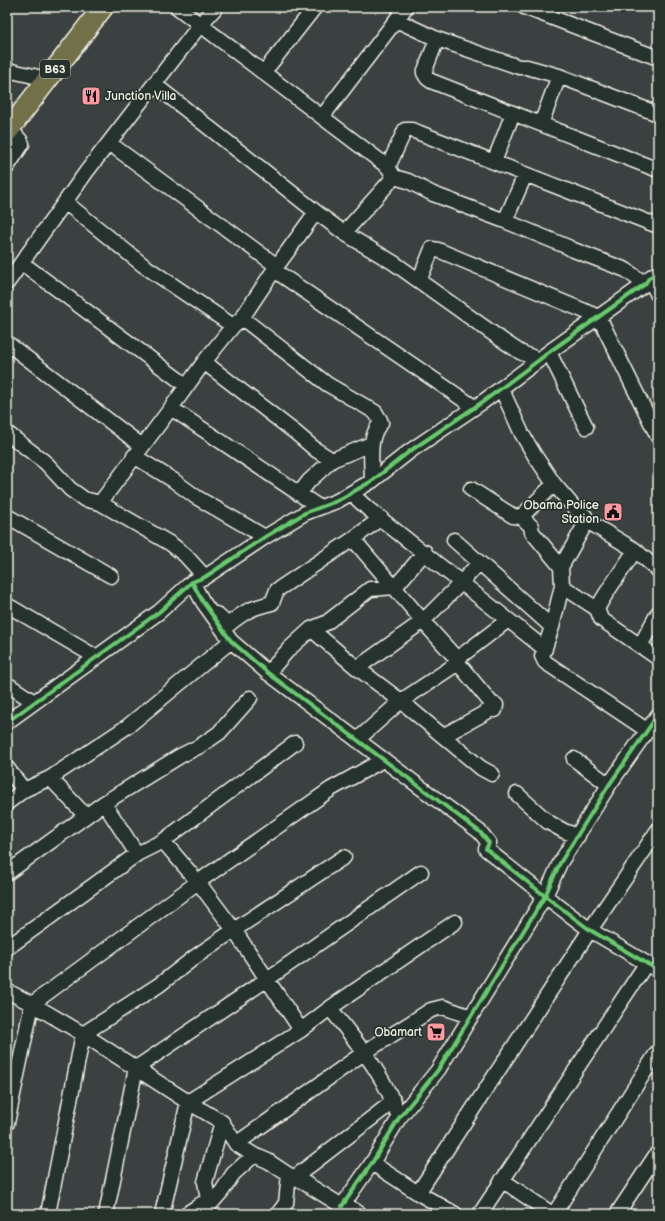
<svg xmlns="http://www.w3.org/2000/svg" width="665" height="1221" font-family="'Balsamiq Sans',sans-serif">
  <rect width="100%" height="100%" fill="#3a4140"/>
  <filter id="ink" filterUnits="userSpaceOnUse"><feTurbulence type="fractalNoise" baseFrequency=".025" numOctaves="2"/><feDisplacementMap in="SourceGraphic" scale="8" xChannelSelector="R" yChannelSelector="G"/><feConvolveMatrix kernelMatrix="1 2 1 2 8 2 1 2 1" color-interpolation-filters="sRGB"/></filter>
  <g filter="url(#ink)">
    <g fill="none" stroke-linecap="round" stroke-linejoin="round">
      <!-- minor casing -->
      <g stroke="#f4f1e8" stroke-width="17">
        <path id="minor" d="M177,7l211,160 6,10 14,4 25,13 72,27 63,26 3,2 55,21 19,14
          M524,7l134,51
          M396,20l41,19 82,28h8l32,9 99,38
          M437,39l-13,34 3,5 4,3 227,89
          M7,70l40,9
          M264,72l51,-65
          M155,85l161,127 28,21 50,30 108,77 18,12 19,8
          M322,117l84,-110
          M541,124l18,-48
          M109,143l168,123
          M494,162l19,-49
          M7,167l15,-23 -2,-4 -10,-11
          M388,167l17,-37h7l246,96
          M65,202l78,63 90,61
          M505,221l20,-46
          M344,233l50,-56
          M22,263l165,123
          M274,270l200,137
          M649,278l9,17
          M419,281l13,-32 6,1 161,67 59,120
          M7,283l80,-112 113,-146 16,-18
          M242,318l85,66 48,28 5,8 1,3c-14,14 -9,40 -9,58
          M7,343l135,103
          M549,352l37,75
          M204,362l92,71 20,17 16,10 39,-16
          M501,388l21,46 13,22 19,28 18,21 13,11 2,5 48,29 23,20
          M171,408l148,99
          M7,433l39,30 24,26 14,10 16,4 71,41 14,11 20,22
          M134,456l39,24 23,17 69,40
          M554,484l-33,33 10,9 1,6 29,35
          M471,489l42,27 8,1
          M351,493l16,15 178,141
          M299,494l10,-13 23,-21
          M100,503l71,-95 33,-46 29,-36 9,-8 32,-48 42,-58
          M7,516l104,60
          M587,521l-26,46 1,19 -10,41 -10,29 3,6 103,69
          M353,539l75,88 29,32
          M454,540l98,87
          M635,550c-12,20 -27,38 -38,59l4,10 57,39
          M192,582l11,20 28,39 37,32 212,159 9,11 -3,6 59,47 45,34 68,40
          M562,586l35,23
          M7,605l89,52
          M216,614l12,11c17,-14 23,-17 44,-22l5,-13 76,-51 28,-21
          M311,629l46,39 44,33 80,67 11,6
          M640,646l18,-33
          M357,668l66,-47 38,-38 18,-20
          M268,673l21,-24 22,-20 15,-6 44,-34 25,-2 30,-35
          M7,684l27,18
          M7,722l152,-110 33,-30 13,-5 60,-40 40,-24 32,-12 35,-20 38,-30 74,-50 55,-41 10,-8 96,-68 4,-6 9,-6
          M443,736l49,-27 3,1 1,-5 -4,-1 -34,-41
          M357,740l44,-39 57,-38 -1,-4 51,-39
          M574,759l35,26
          M7,768l17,22
          M50,778l36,38
          M517,794l31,28 16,9 14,5
          M7,803l17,-13 26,-12 78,-52 103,-85
          M104,803l33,51
          M163,841l35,41 36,48 67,100
          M7,873l97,-70 76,-47 20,-10 19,-13 31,-35
          M7,948l130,-94 26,-13 132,-98
          M7,991l25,13 51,30 105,68 34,20 14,22 18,11 14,6 21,14 6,2 47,29 9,2 9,6
          M330,1008c26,34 56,68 69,110
          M7,1123l25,-119 166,-122 133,-93 52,-29
          M236,1144l129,-92 66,-42 12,-3 28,10
          M372,1163l46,30 37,21
          M295,1177l99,-76
          M502,1180l50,34
          M418,1193l172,-263 68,-100
          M209,1206l-4,-24 17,-60
          M342,1206l30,-43 27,-45 39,-48 107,-174 15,-33 49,-78 49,-70
          M48,1214l35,-180 76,-49 36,-28 39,-27 110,-73
          M106,1214l30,-146 130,-88 155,-108
          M162,1214l26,-112 113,-72 29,-22 125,-86
          M187,1214c5,-5 9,-5 14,-10l8,2 13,-15 11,-17 21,-19
          M278,1214l8,-11 3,-28
          M480,1214l166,-250
          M554,1214l104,-163
          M617,1214l41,-62"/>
      </g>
      <!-- highway casing -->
      <g stroke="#f4f1e8" stroke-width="23">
        <path id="highway" d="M7,132l96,-125"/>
      </g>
      <!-- minor -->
      <use href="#minor" stroke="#26332d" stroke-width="14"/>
      <!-- highway -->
      <use href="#highway" stroke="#71704a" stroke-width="20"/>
      <!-- cycleway casing -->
      <g stroke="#26332d" stroke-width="6">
        <path id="cycleway" d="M192,582l11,20 28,39 37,32 212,159 9,11 -3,6 59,47 45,34 68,40
          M7,722l152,-110 33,-30 13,-5 60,-40 40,-24 32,-12 35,-20 38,-30 74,-50 55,-41 10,-8 96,-68 4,-6 9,-6
          M342,1206l30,-43 27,-45 39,-48 107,-174 15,-33 49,-78 49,-70"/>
      </g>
      <!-- cycleway -->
      <use href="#cycleway" stroke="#67ca6e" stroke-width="4"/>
    </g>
  </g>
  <!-- icons -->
  <defs>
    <g id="restaurant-square" transform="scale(1)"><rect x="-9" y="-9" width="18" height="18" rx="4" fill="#ff9aa2" stroke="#26332d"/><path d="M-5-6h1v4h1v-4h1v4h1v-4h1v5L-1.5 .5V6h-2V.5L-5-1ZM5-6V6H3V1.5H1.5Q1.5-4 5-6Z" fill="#111"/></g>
    <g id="civic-square" transform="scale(1)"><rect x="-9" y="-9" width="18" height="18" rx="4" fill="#ff9aa2" stroke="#26332d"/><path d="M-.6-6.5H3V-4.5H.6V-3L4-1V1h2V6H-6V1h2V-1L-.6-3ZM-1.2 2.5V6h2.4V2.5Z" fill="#111"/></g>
    <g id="supermarket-square" transform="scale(1)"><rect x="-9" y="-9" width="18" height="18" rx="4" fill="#ff9aa2" stroke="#26332d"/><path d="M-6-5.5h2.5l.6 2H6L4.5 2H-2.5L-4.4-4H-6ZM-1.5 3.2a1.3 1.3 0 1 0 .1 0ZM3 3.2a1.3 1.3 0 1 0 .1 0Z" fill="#111"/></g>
  </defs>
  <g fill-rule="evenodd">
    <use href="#restaurant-square" x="91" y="96"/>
    <use href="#civic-square" x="613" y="512"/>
    <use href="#supermarket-square" x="436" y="1032"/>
  </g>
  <g text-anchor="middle" stroke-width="3.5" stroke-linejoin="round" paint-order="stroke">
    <!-- shield labels -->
    <rect fill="#26332d" stroke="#b6b8b0" stroke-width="1" x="40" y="60" width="30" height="18" rx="3"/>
    <g font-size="11" font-weight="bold" fill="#f4f1e8">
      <text x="55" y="73">B63</text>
    </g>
    <!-- poi labels -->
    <g font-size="12" fill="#f4f1e8" stroke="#26332d" text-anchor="end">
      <text x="105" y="100" text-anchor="start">Junction Villa</text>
      <text x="599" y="509">Obama Police<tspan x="599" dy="14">Station</tspan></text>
      <text x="422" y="1036">Obamart</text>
    </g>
  </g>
  <!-- margin -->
  <rect width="665" height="1221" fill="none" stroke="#26332d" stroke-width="24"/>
  <rect x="12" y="12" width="641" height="1197" fill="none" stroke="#f4f1e8" stroke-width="1.5" filter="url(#ink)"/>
</svg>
